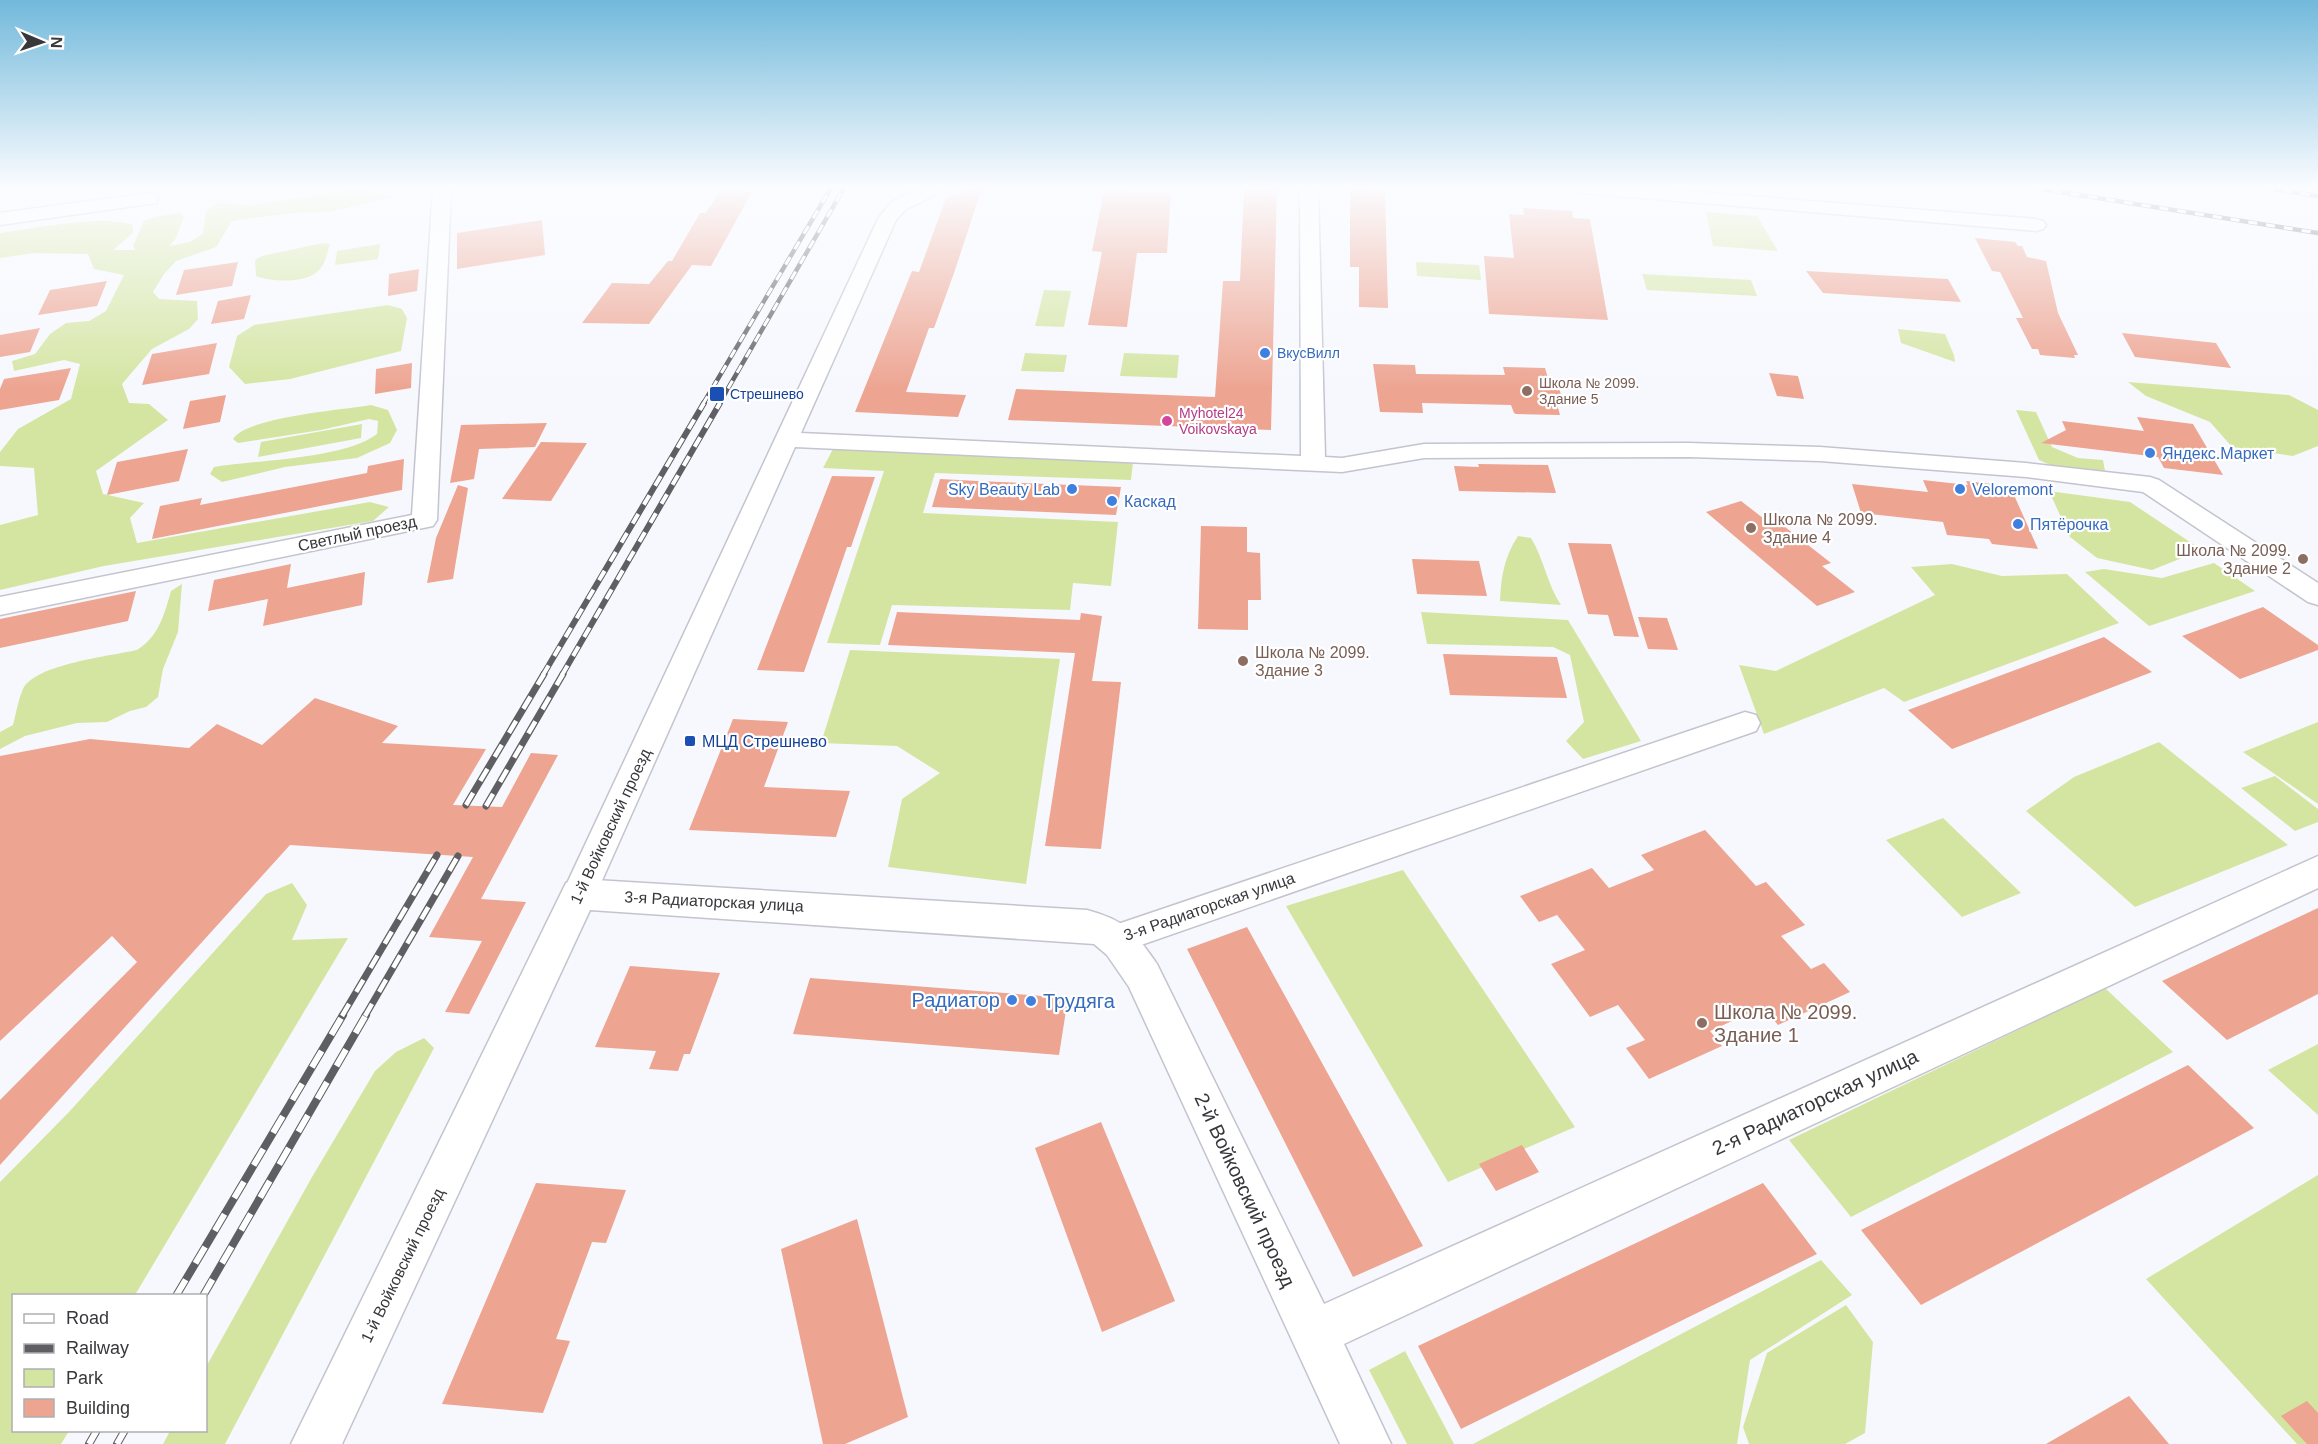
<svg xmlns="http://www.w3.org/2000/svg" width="2318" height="1444" font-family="Helvetica,sans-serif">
  <rect width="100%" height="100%" fill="#f7f8fe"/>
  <!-- green -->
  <path fill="#d4e5a2" d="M349,190h17l26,7 -63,15 -36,1 -61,8 -16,26 -40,14 -12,13 -11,18 6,7 38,2 1,18 -9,10 -37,20 -30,35 7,19 20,1 19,16 -72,51 7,23 41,9 -14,15 7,25 233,-41 19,5 -16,14 -269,45 -104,24v-65l38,-10 -4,-47 -34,-2v-14l18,-23 53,-30 9,-35 -16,-4 -50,11 -2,-10 23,-7 15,-20 16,-11 23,-2 17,-10 18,-36 -30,-6 -6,-15 -54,-1 -34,5v-25c34,-4 102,-19 133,-8v8l-20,17h22l-2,-4 11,-25 10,-4 27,-4 3,4 -9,23 -6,6 20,-4 14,-8 3,-23 12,-8 34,2z
    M1706,212l51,4 21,35 -65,-5z
    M323,243l7,1c-3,9 -4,19 -11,26 -13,14 -47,12 -63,6l-1,-16 7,-4z
    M380,244l-2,15 -43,6 2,-14z
    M1416,262l63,3 2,15 -64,-4z
    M1642,274l109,6 6,16 -110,-6z
    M1044,290l27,1 -7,36 -29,-1z
    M388,305l14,4 5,9 -6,33 -111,28 -45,5 -16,-17 8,-31 17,-11z
    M1898,329l47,5 9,21 1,7 -54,-19z
    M1025,353l42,2 -3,17 -43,-1z
    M1124,353l55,2 -2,23 -57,-2z
    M2128,382l161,13 29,15v36l-25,10 -61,-9 -22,-25 -64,-26z
    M371,405l17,5 9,20 -7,13 -33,15 -72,9 -63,15 -12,-8 4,-7c43,-7 130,-8 163,-33l1,-13 -9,-2 -48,11 -83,13 -5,-4c13,-22 110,-29 138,-34z
    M2016,410l20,2 16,35 26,11 25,2 2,11 -50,-4 -16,-7z
    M362,424l-1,14 -103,19 3,-15z
    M833,449l300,13 -2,18 -196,-7 -12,40 195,9 -7,64 -38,-3 -3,27 -178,-5 -12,40 -53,-2 57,-172 -61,-3z
    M2049,491l81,11 72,48 -50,20 -55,-12 -27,-21z
    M1518,536l13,2c13,21 16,46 30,67l-61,-4c1,-24 4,-44 18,-65z
    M2214,563l41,28 -106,35 -64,-54 19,-3 58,9z
    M1952,564l50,12 65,-2 52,49 -215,79 -20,-14 -120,46 -25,-69 37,6 159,-76 -24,-28z
    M182,584l-4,48 -15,37 -5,28 -12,10 -16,4 -23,11 -30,1 -52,13 -25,13v-17l13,-7c3,-11 5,-25 10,-36 12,-25 88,-33 114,-39 22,-14 27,-35 34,-59z
    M1421,612l147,8 73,121 -58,18 -17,-18 18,-19 -14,-67 -17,-8 -126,-3z
    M850,650l210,9 -34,225 -138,-17 14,-68 38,-26 -43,-27 -76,-3z
    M2318,722v82l-75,-52z
    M2159,742l129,103 -153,62 -109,-96 48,-34z
    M2275,776l43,33v13l-23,9 -54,-43z
    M1943,818l78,75 -59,24 -76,-77z
    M1403,870l172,257 -127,55 -162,-276z
    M292,883l15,22 -15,35 56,-2 -213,357 -121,1v134l55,1 -8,13h-61v-262l69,-70 197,-218z
    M2105,988l68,64 -322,165 -62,-77z
    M424,1038l10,10 -209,396h-62l7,-13 36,-1v-63l106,-190 63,-106 21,-19z
    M2318,1044v71l-50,-45z
    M2318,1175v269h-21l-151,-165z
    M1821,1260l31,35 -102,65 -13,84h-264z
    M1846,1305l27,37 -8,91 -20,11h-96l-6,-17 24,-74z
    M1405,1351l49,93h-47l-38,-74z"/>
  <!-- building -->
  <path fill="#eda491" d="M974,188h8l-28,85 -20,55h-5l-23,64 60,3 -8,22 -103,-5 57,-141 7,1 27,-74z
    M1244,188h33l-6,242 -263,-10 8,-31 199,8 8,-116h17z
    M1350,189l35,2 3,117 -29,-1v-40h-9z
    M720,191l32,1 -41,74 -19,-1 -43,59 -67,-1 30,-40 37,1 19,-23h4l28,-48h6z
    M1104,191l67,2 -4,60h-30l-10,74 -39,-2 14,-73 -10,-1z
    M1523,208l49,3 1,7 17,1 18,101 -119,-6 -5,-58 30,2 -5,-44 15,1z
    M542,220l3,35 -88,14v-36z
    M1975,238l40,4 3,4h4l5,11 19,4 12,52 20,42h-4l1,3 -35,-3 -2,-6h-6l-16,-31h7l-23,-46 -8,-1z
    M238,262l-6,24 -56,9 8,-25z
    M419,269l-2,22 -29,5 1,-22z
    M1806,271l142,8 13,23 -138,-9z
    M107,281l-10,25 -59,9 12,-25z
    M251,295l-7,24 -33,5 7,-23z
    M40,328l-10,24 -30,5v-22z
    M2122,333l94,10 15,25 -96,-11z
    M217,343l-8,31 -67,11 10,-31z
    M412,363l-1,25 -36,6 1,-25z
    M1373,364l42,1 1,9 89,1 -2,-8 42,1 3,10h8l8,27 -7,-1 3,11 -44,-1 -2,-1 -3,-8 -89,-2 1,10 -43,-1z
    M71,368l-12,32 -59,10v-21l4,-10z
    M1769,373l29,3 6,23 -27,-3z
    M226,395l-6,27 -37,7 7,-28z
    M2137,417l56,7 30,51 -59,-7 -6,-11 -117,-14 25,-13 -4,-9 82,10z
    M547,423l-12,24 -56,2 -5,30 -24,4 11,-58z
    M541,442l46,1 -36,58 -49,-2z
    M188,449l-9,32 -72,14 10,-33z
    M404,459l-2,31 -250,49 8,-33 42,-8 -2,7 167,-32 1,-7z
    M1478,464l70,1 8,28 -97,-2 -5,-25 25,1z
    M832,476l43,1 -24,70h-4l-43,125 -47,-2z
    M940,479l37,2 144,6 -5,28 -184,-8z
    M1923,480l45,5 -2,-4 44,5 28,63 -46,-5 -3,-5 -42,-4 -4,-13 -82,-9 -9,-29 76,8z
    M458,485l10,3 -15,91 -26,4 9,-45z
    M1741,501l31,24 8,-2 51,40 -9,3 33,26 -38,14 -111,-94z
    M1201,526l46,1v25l13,1 1,47h-13v30l-50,-1z
    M1568,543l43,1 28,93 -25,-1 -6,-21 -20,-1z
    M1412,559l67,2 8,35 -70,-2z
    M291,564l-4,24 78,-16 -3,33 -99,21 5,-27 -60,12 6,-31z
    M136,591l-8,30 -128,27v-29z
    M2263,607l55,38v5l-78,29 -58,-43z
    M897,612l183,8 1,-7 21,3 -10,65 29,1 -20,167 -56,-3 30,-193 -187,-8z
    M1638,617l29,1 11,32 -30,-1z
    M2104,637l48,35 -200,77 -44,-39z
    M1443,654l114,3 10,41 -117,-3z
    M315,698l83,28 -16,17 104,6 -33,56 49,2 29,-54 27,2 -77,144 45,3 -57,112 -24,-2 37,-71 -53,-4 44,-80 -183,-12 -290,320v-65l137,-138 -25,-26 -112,105v-285l90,-17 99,9 28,-24 45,21z
    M733,719l55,3 -24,65 86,4 -14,46 -147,-7z
    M1705,830l51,56 10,-4 39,43 -24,11 30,33 13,-6 26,29 -72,33 -15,-18 -53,24 12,15 -73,33 -23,-31 19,-8 -27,-35 -28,12 -39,-53 34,-14 -28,-35 -18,7 -19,-26 72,-28 17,20 45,-18 -13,-15z
    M2318,908v86l-91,46 -65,-59z
    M1247,927l176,319 -70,31 -166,-328z
    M630,966l90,7 -30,81h-6l-6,17 -29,-2 7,-18 -61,-4z
    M810,978l258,20 -9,57 -266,-21z
    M2188,1065l66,63 -333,177 -60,-75z
    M1101,1122l74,179 -73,31 -67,-184z
    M1522,1145l17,27 -43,19 -17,-27z
    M536,1183l90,7 -20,53 -14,-1 -36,97 14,2 -27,72 -101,-9z
    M1763,1183l54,71 -356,175 -43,-83z
    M857,1219l51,198 -63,27h-22l-42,-195z
    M2129,1396l40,48h-123z
    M2307,1401l11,12v31h-11l-26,-28z"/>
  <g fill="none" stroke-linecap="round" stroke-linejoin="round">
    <!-- minor casing -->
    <g stroke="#c3c4ce" stroke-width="3">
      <path id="minor" d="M433,188h18l-14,332 -4,6 -433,89v-18l412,-82z
        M920,188h23l-3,4 -35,18 -9,10 -95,213 500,23 -1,-268h18l7,269 17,1 82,-14 265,-1 131,4 206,16 124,14 9,3 159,103v22l-10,-3 -165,-110 -117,-15 -206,-16 -131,-4 -265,1 -82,14 -547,-25 -199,447 -5,10 -12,4 -12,-4 -5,-10 316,-675 13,-17z
        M1574,188h73l389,31 7,2 3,4 -3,4 -7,2 -453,-38 -6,-1z
        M149,193l7,2 2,4 -2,4 -156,22v-12z
        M1745,712l11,3 4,8 -4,8 -638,222 -12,-5 -5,-10 5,-10z"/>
    </g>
    <!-- tertiary casing -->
    <g stroke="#c3c4ce" stroke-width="3">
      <path id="tertiary" d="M2318,856v32l-974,456 47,100h-51l-211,-457 -22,-32 -13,-11 -504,-34 -248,534h-51l275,-561 13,-4 508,31c38,10 48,22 70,54l167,340z"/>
    </g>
    <!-- minor -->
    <use href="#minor" fill="#fff" fill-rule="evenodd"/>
    <!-- tertiary -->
    <use href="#tertiary" fill="#fff" fill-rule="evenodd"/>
    <!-- rail-far3 casing -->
    <g stroke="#5f5f63" stroke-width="4.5">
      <path id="rail-far3" d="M2035,188l283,45
        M2265,188l53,8
        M703,404l128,-216
        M719,404l125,-216"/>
    </g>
    <!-- rail-far2 casing -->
    <g stroke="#5f5f63" stroke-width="6">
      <path id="rail-far2" d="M543,675l161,-272
        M562,675l158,-272"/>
    </g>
    <!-- rail-far1 casing -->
    <g stroke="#5f5f63" stroke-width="7">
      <path id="rail-far1" d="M466,805l78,-131
        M486,806l77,-132
        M342,1016l95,-161
        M365,1016l93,-160"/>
    </g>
    <!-- rail casing -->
    <g stroke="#5f5f63" stroke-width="8">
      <path id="rail" d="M176,1296l167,-281
        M203,1296l163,-281
        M89,1444l8,-14
        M117,1444l8,-14"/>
    </g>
    <!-- rail-far3 -->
    <use href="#rail-far3" stroke="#fff" stroke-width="3" stroke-dasharray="9" stroke-linecap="butt"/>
    <!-- rail-far2 -->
    <use href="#rail-far2" stroke="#fff" stroke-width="4" stroke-dasharray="11" stroke-linecap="butt"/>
    <!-- rail-far1 -->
    <use href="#rail-far1" stroke="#fff" stroke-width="4.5" stroke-dasharray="14" stroke-linecap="butt"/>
    <!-- rail -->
    <use href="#rail" stroke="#fff" stroke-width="6" stroke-dasharray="19" stroke-linecap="butt"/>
  </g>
  <!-- sky -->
  <linearGradient id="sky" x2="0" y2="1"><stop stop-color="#72b9db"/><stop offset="0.48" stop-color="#fbfcff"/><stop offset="1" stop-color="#fbfcff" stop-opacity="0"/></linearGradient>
  <rect width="2318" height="390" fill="url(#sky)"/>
  <!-- markers -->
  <g fill="#3f7fe0" stroke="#fff" stroke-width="2">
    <circle cx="1265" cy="353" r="6"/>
    <circle cx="2150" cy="453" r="6"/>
    <circle cx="1072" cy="489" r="6"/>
    <circle cx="1960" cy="489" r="6"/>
    <circle cx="1112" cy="501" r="6"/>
    <circle cx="2018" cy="524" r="6"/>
    <circle cx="1012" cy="1000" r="6"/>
    <circle cx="1031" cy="1001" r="6"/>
  </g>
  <g fill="#8d6e63" stroke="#fff" stroke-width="2">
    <circle cx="1527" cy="391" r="6"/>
    <circle cx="1751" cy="528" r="6"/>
    <circle cx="2303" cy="559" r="6"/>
    <circle cx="1243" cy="661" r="6"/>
    <circle cx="1702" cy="1023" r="6"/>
  </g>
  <g fill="#1a4fb4" stroke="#fff" stroke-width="2">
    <rect x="709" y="386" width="16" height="16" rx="3"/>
    <rect x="684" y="735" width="12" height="12" rx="3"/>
  </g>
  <circle fill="#d1479c" stroke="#fff" stroke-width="2" cx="1167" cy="421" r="6"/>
  <g text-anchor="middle" stroke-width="4.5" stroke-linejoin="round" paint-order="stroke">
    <!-- far-shop labels -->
    <g font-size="14" fill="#366cbe" stroke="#fff" text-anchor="start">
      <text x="1277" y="358">ВкусВилл</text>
    </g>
    <!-- far-education labels -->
    <g font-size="14" fill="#785e54" stroke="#fff" text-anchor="start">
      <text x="1539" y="388">Школа № 2099.<tspan x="1539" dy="16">Здание 5</tspan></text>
    </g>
    <!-- far-transit labels -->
    <g font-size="14" fill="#164399" stroke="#fff" text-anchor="start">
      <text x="730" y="399">Стрешнево</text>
    </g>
    <!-- far-hotel labels -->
    <g font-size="14" fill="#b23c85" stroke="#fff" text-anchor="start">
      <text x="1179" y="418">Myhotel24<tspan x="1179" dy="16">Voikovskaya</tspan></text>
    </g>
    <!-- shop labels -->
    <g font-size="16" fill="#366cbe" stroke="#fff" text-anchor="start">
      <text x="2162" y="459">Яндекс.Маркет</text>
      <text x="1060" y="495" text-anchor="end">Sky Beauty Lab</text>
      <text x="1972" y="495">Veloremont</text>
      <text x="1124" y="507">Каскад</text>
      <text x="2030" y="530">Пятёрочка</text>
    </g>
    <!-- education labels -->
    <g font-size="16" fill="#785e54" stroke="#fff" text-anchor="start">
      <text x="1763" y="525">Школа № 2099.<tspan x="1763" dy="18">Здание 4</tspan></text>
      <text x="2291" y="556" text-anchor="end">Школа № 2099.<tspan x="2291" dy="18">Здание 2</tspan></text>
      <text x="1255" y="658">Школа № 2099.<tspan x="1255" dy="18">Здание 3</tspan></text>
    </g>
    <!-- street labels -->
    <g font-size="16" fill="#38383c" stroke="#fff">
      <text transform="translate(357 533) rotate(-12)" y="6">Светлый проезд</text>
      <text transform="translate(610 826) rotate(-65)" y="6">1-й Войковский проезд</text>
      <text transform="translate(714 901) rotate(3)" y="6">3-я Радиаторская улица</text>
      <text transform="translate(1209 906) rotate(-19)" y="6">3-я Радиаторская улица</text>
      <text transform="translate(402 1265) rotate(-64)" y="6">1-й Войковский проезд</text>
    </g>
    <!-- transit labels -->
    <g font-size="16" fill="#164399" stroke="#fff" text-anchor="start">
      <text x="702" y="747">МЦД Стрешнево</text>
    </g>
    <!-- near-shop labels -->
    <g font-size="20" fill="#366cbe" stroke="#fff" text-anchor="end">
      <text x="1000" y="1007">Радиатор</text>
      <text x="1043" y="1008" text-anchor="start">Трудяга</text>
    </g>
    <!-- near-education labels -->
    <g font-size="20" fill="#785e54" stroke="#fff" text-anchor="start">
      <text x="1714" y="1019">Школа № 2099.<tspan x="1714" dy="23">Здание 1</tspan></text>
    </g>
    <!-- near-street labels -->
    <g font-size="20" fill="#38383c" stroke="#fff">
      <text transform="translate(1815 1102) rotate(-25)" y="7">2-я Радиаторская улица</text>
      <text transform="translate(1245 1190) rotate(65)" y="7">2-й Войковский проезд</text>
    </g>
  </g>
  <!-- legend -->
  <rect x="12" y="1294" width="195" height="138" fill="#ffffff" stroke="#afafb1" stroke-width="1.5"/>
  <rect x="24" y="1314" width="30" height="9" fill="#ffffff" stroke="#afafb1" stroke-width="1.5"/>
  <text x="66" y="1324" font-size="18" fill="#38383c">Road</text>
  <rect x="24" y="1344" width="30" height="9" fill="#5f5f63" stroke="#afafb1" stroke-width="1.5"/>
  <text x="66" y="1354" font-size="18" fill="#38383c">Railway</text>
  <rect x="24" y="1369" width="30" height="18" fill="#d4e5a2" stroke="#afafb1" stroke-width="1.5"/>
  <text x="66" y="1384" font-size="18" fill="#38383c">Park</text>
  <rect x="24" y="1399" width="30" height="18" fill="#eda491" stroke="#afafb1" stroke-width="1.5"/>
  <text x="66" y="1414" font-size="18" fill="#38383c">Building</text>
  <!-- north arrow -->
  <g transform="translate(42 42) rotate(92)" stroke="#ffffff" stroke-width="4.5" paint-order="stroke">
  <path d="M0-4.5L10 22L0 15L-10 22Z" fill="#38383c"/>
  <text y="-9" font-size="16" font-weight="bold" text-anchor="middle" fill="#38383c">N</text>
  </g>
</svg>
